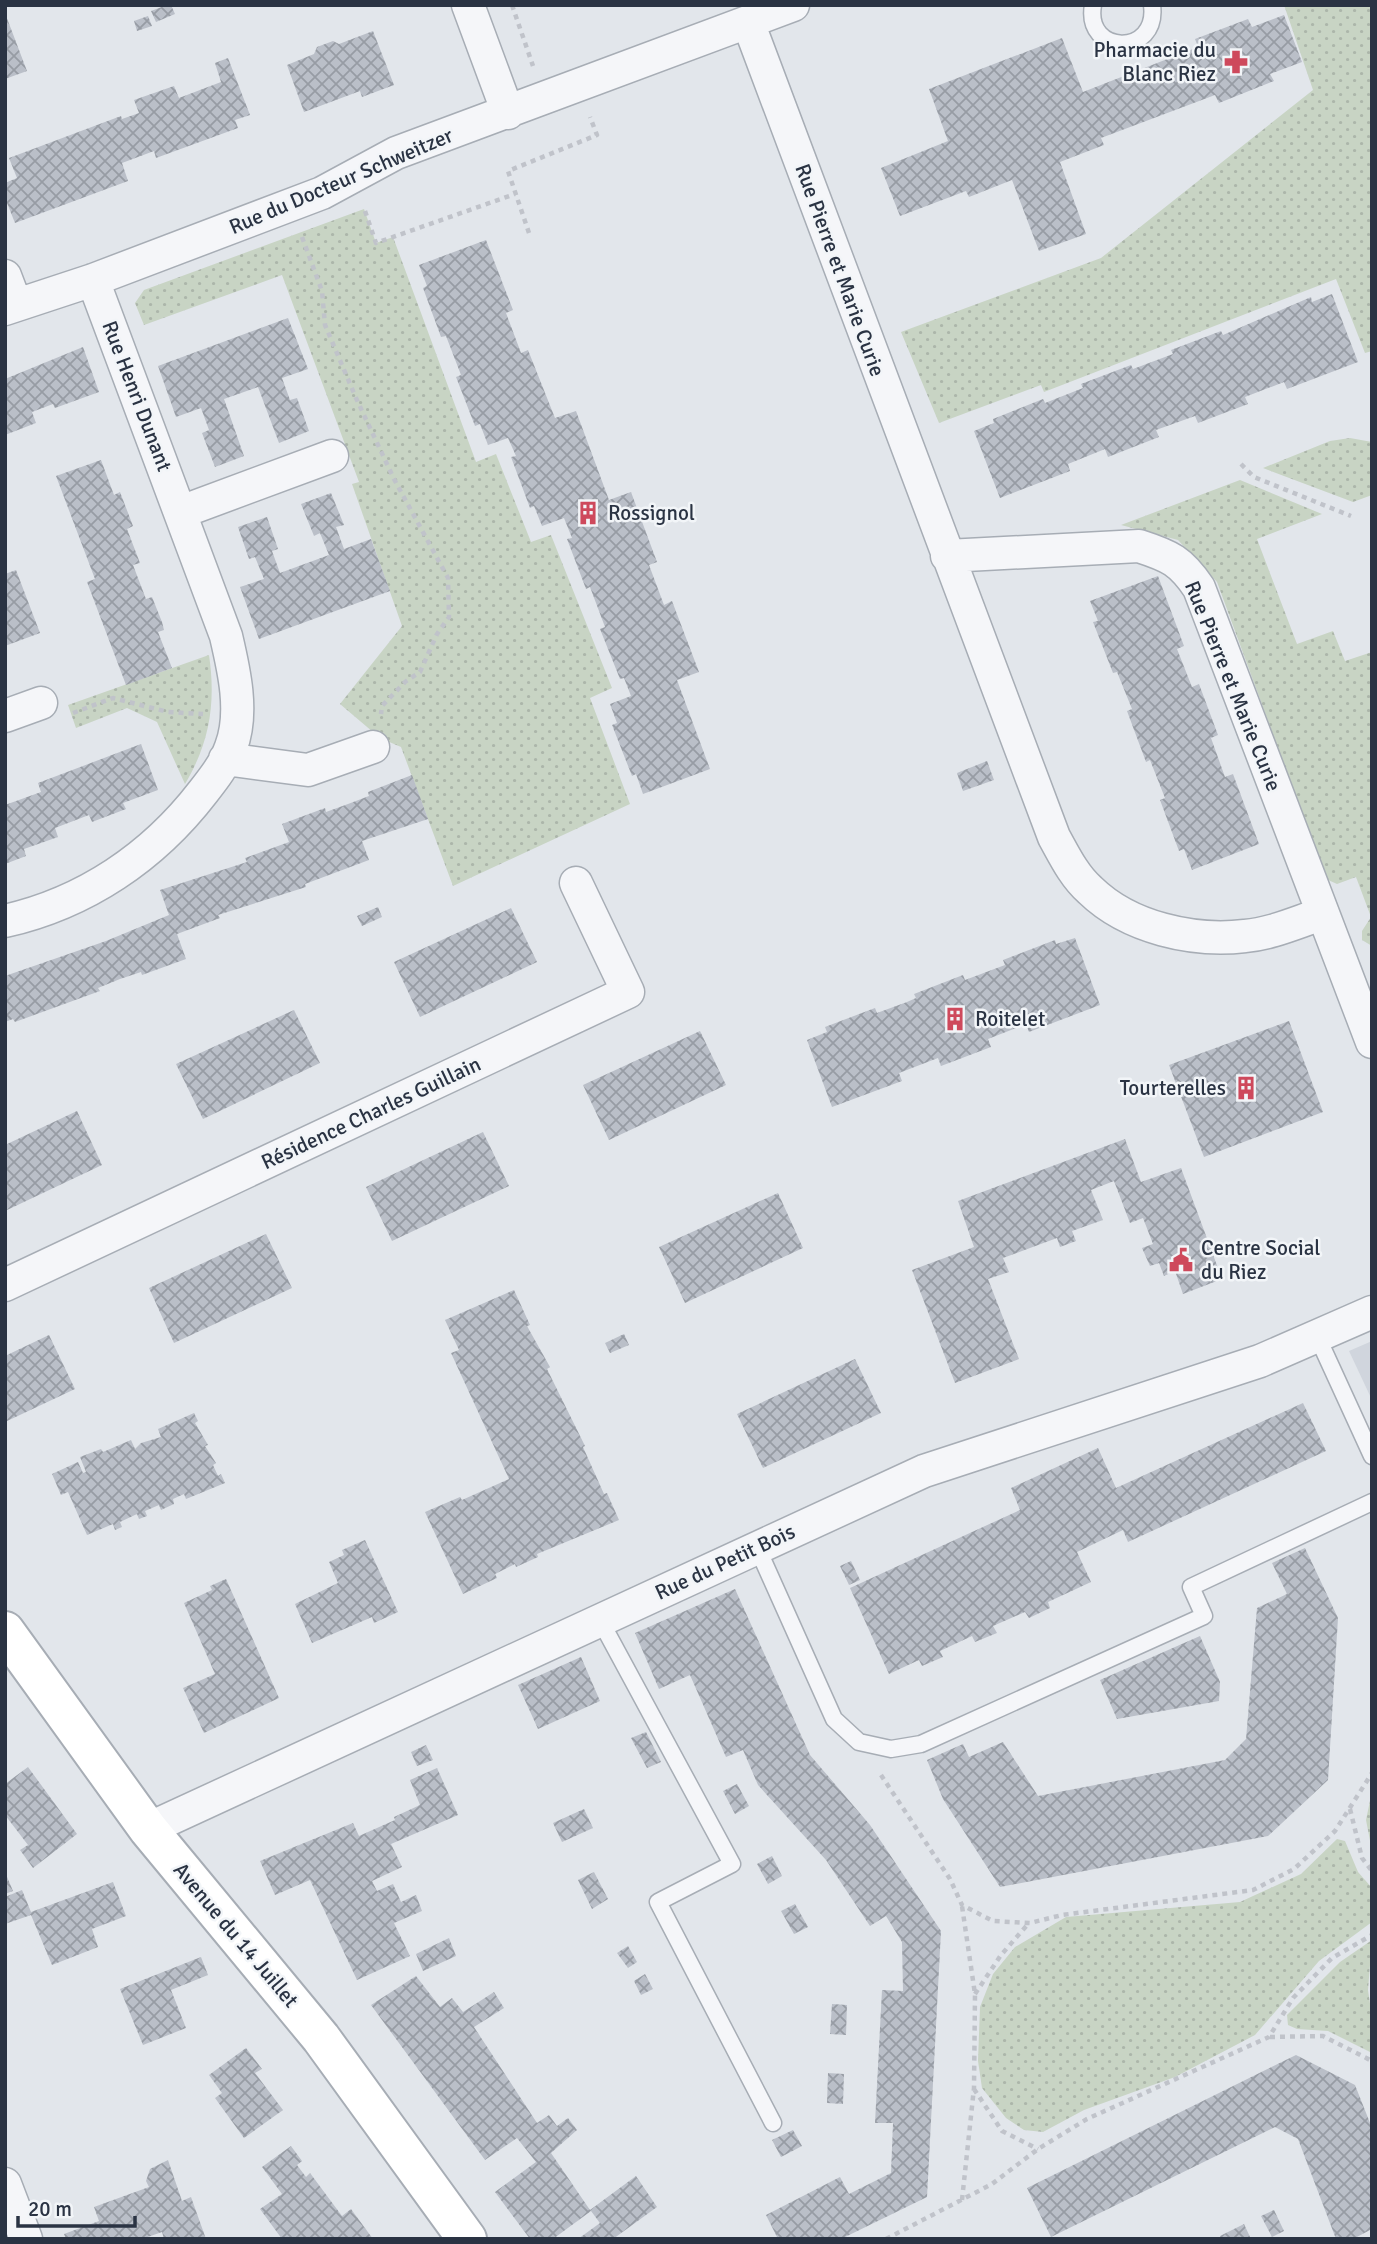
<svg xmlns="http://www.w3.org/2000/svg" width="1377" height="2244" font-family="Signika,sans-serif">
  <defs>
    <pattern id="grass-dots" width="8" height="8" patternUnits="userSpaceOnUse" patternTransform="scale(1.75)"><rect width="8" height="8" fill="#c8d4c4"/><path d="M2 2h.1M6 6h.1" fill="none" stroke="#acb6aa" stroke-width="1.8" stroke-linecap="round"/></pattern>
    <pattern id="building-cross-hatch" width="8" height="8" patternUnits="userSpaceOnUse" patternTransform="scale(1.75)"><rect width="8" height="8" fill="#babfc8"/><path d="M0 0l8 8M0 8l8-8" fill="none" stroke="#979ca4"/></pattern>
  </defs>
  <rect width="100%" height="100%" fill="#e2e6eb"/>
  <!-- built -->
  <path fill="#d0d5dd" d="M1372,1341v59l-23,-49z"/>
  <!-- grass -->
  <path fill="url(#grass-dots)" d="M1284,5h88v346l-7,2 -29,-74 -292,113 -3,-7 -102,38 -38,-91 200,-74 212,-168z
    M364,209l12,34 17,-6 83,225 20,-8 35,88 20,-7 61,153 -22,10 40,106 -177,82 -52,-139 -21,-9 -40,-34 62,-78 -50,-142 7,-2 -77,-207 -138,50 -9,-22 9,-13z
    M1350,438l22,4v53l-19,7 -90,-34 67,-27z
    M1240,480l82,34 -65,25 40,105 36,-13 12,30 27,-9v294l-10,-6v-9l9,-14 -15,-40 -19,7 -11,-5 -109,-297 -39,-42 -57,-15z
    M209,655c7,47 1,87 -24,129l-28,-62 -30,-14 -51,20 -8,-23z
    M1372,1791v60l-6,-31z
    M1337,1839l8,2 13,31 14,16v34l-53,39 -64,74 -80,42 -91,33 -41,22 -19,-2 -18,-12 -24,-30 -4,-27 2,-54 13,-33 22,-27 51,-30 174,-15 61,-28z
    M1372,1940l-4,50 4,27v36l-44,-22 -31,-2 -9,-4 -1,-10 53,-53z"/>
  <!-- building -->
  <path fill="url(#building-cross-hatch)" d="M167,5h4l4,9 -19,8 -5,-11z
    M5,13l22,58 -22,8z
    M1284,15l18,47 -32,12 4,7 -55,22 -4,-8 -114,43 3,7 -44,17 26,72 -47,17 -27,-71 -43,17 -3,-6 -66,25 -19,-48 67,-27 -19,-52 133,-51 21,54 115,-45 -3,-8 53,-20 4,8z
    M148,16l4,10 -15,5 -3,-10z
    M373,31l21,54 -32,12 -2,-6 -56,21 -17,-47 27,-11 3,-7 16,-6 6,3z
    M228,58l22,57 -15,5 3,8 -82,30 -2,-7 -32,12 6,18 -113,42 -10,-25v-15l12,-5 -8,-20 112,-42 1,3 17,-6 -5,-13 40,-14 5,12 42,-16 -6,-19z
    M486,240l27,70 -7,3 15,40 7,-3 27,68 21,-7 33,89 22,-8 26,70 -8,3 15,40 8,-4 27,71 -22,8 33,89 -67,25 -7,-20 -4,2 -20,-51 5,-2 -7,-19 21,-8 -7,-18 -4,1 -20,-50 5,-2 -15,-40 -4,2 -19,-50 5,-1 -8,-20 -22,8 -8,-20 -4,2 -19,-51 5,-1 -8,-18 -20,7 -8,-21 -5,2 -19,-49 5,-2 -15,-39 -5,1 -18,-49 4,-2 -8,-21z
    M1332,294l26,68 -71,27 -3,-7 -39,15 3,7 -50,19 -3,-7 -39,14 3,7 -51,20 -3,-8 -37,15 2,7 -70,27 -26,-67 20,-8 -1,-4 50,-20 2,4 38,-15 -2,-4 50,-19 2,4 40,-15 -2,-4 50,-19 2,4 88,-38 1,5z
    M288,318l20,51 -26,9 8,22 7,-2 12,33 -30,12 -21,-56 -34,12 20,57 -29,11 -13,-34 7,-3 -8,-22 -25,9 -18,-51z
    M83,347l16,45 -44,16 -2,-4 -21,8 4,11 -31,12v-56z
    M101,460l13,35 6,-3 13,34 -6,3 13,34 -7,2 13,34 6,-2 10,25 2,8 -6,2 14,36 -46,17 -39,-103 8,-3 -39,-103z
    M331,493l13,32 -8,2 8,22 27,-10 19,52 -131,48 -19,-52 24,-8 -9,-22 -6,2 -11,-32 29,-10 11,32 -6,2 8,22 49,-18 -9,-22 -6,3 -13,-32z
    M16,570l24,63 -35,13v-72z
    M1158,576l26,70 -7,3 15,38 7,-3 19,51 -7,3 14,39 8,-3 26,70 -67,26 -8,-21 -5,2 -19,-51 5,-2 -15,-38 -4,2 -19,-51 5,-2 -15,-37 -4,1 -20,-51 5,-1 -8,-20z
    M141,744l17,46 -35,13 3,6 -34,13 -3,-7 -34,13 3,9 -34,12 2,7 -21,8v-59l36,-13 -3,-9z
    M987,761l7,19 -31,11 -6,-18z
    M412,775l16,44 -66,22 7,19 -64,24 1,3 -88,28 2,3 -43,16 9,25 -44,16 -1,-3 -21,7 -22,9 2,3 -85,31 -2,-3 -8,3v-46l101,-35 63,-26 -9,-25 87,-28 -2,-4 44,-16 -7,-18 43,-16 1,4 22,-8 21,-8 -1,-4z
    M378,907l4,10 -20,9 -5,-10z
    M511,908l26,54 -117,55 -26,-55z
    M1075,938l25,67 -71,27 -3,-8 -38,15 3,8 -50,19 -3,-8 -39,15 3,8 -70,26 -25,-67 20,-8 -2,-5 50,-19 2,5 30,-11 9,-4 -2,-4 49,-19 2,5 40,-15 -2,-5 52,-20 1,4z
    M294,1010l26,53 -117,56 -27,-55z
    M1289,1021l34,91 -119,45 -35,-92z
    M700,1031l26,54 -117,55 -26,-55z
    M77,1111l25,54 -97,46v-66z
    M483,1132l26,54 -117,55 -26,-54z
    M1125,1139l16,43 40,-14 41,111 -39,15 -8,-23 -11,5 -5,-13 -9,3 -8,-18 11,-4 -10,-26 -13,5 -16,-42 -23,9 12,30 -31,11 4,10 -16,6 -3,-9 -54,20 6,14 -21,7 31,80 -64,24 -43,-113 62,-23 -16,-46z
    M778,1193l25,55 -118,55 -26,-56z
    M266,1234l26,54 -118,55 -25,-55z
    M514,1290l16,35 -3,1 23,41 -3,2 38,77 -2,1 21,47 3,-1 12,27 -82,34 1,3 -22,10 -1,-3 -20,10 2,4 -34,16 -38,-82 35,-15 2,3 47,-21 -58,-126 8,-3 -14,-30z
    M624,1334l5,11 -19,8 -5,-10z
    M49,1335l26,54 -70,33v-66z
    M855,1359l26,54 -118,55 -26,-54z
    M1303,1403l23,48 -198,91 -5,-12 -46,22 14,30 -43,20 2,6 -21,10 -4,-6 -32,14 4,7 -22,9 -3,-6 -32,15 3,6 -21,9 -3,-6 -30,14 -39,-86 170,-78 -9,-22 87,-40 18,40z
    M194,1413l4,8 -3,2 13,22 -3,1 11,17 -3,2 5,11 3,-2 4,9 -39,16 -2,-5 -11,5 1,5 -13,6 -2,-5 -14,6 2,5 -8,3 -2,-5 -17,8 2,5 -7,3 -2,-6 -26,11 -19,-43 -7,3 -9,-21 26,-12 5,11 3,-1 -6,-15 21,-8 2,3 28,-12 4,9 6,-6 20,-6 -3,-8z
    M365,1540l33,72 -24,11 -2,-6 -60,26 -17,-39 43,-21 -9,-21 15,-7 -2,-5z
    M1305,1548l33,70 -10,162 -60,56 -268,51 -57,-88 -16,-39 36,-16 6,13 34,-15 35,54 187,-36 21,-21 11,-131 30,-14 -15,-31z
    M851,1561l9,19 -11,5 -9,-19z
    M226,1579l53,119 -75,35 -21,-45 32,-14 -31,-71 28,-13 -2,-4z
    M735,1589l75,166 60,70 71,106 -14,266 -86,42h-63l-12,-24 74,-38 9,17 42,-21 2,-50h-18l7,-133 21,1 -1,-49 -16,-26 -16,10 -44,-66 -68,-75 -15,-35 -17,7 -36,-82 -31,14 -24,-56z
    M1200,1636l20,46 -1,19 -102,18 -17,-39z
    M581,1657l19,44 -62,28 -20,-44z
    M646,1732l15,30 -14,6 -16,-30z
    M426,1745l7,15 -16,6 -6,-14z
    M28,1767l49,67 -44,34 -13,-18 8,-5 -23,-30v-31z
    M437,1768l21,47 -67,29 11,23 -30,14 5,10 16,-7 8,18 15,-7 6,16 -28,12 16,33 -53,24 -47,-100 -35,15 -15,-34 93,-38 6,13 36,-16 -1,-3 26,-12 -10,-25z
    M737,1784l12,22 -14,8 -12,-23z
    M584,1809l9,19 -31,14 -9,-19z
    M772,1856l10,20 -14,8 -11,-20z
    M5,1872l8,19 -8,3z
    M594,1872l14,27 -16,10 -14,-29z
    M113,1882l13,34 -34,13 6,18 -46,18 -21,-50 -26,9v-27l17,-7 9,22z
    M795,1904l13,23 -14,7 -13,-23z
    M449,1938l7,18 -33,15 -7,-17z
    M628,1946l9,16 -9,6 -11,-15z
    M201,1957l7,18 -37,15 15,38 -43,17 -23,-56z
    M645,1974l8,15 -12,6 -7,-14z
    M416,1976l24,31 12,-9 11,14 31,-20 10,16 -30,19 63,96 12,-8 8,11 11,-8 9,12 -26,23 39,57 46,-34 21,31 -44,32h-35l22,-16 -9,-12 -38,28h-23l-35,-47 41,-30 -19,-24 -32,22 -114,-155z
    M832,2004l15,1 -1,30 -16,-1z
    M246,2048l16,21 -7,4 28,37 -39,28 -29,-40 7,-5 -13,-18z
    M1296,2055l59,30 17,43v101l-19,10h-17l-38,-100 -23,-12 -224,110 -24,-49z
    M828,2073l16,1 -1,30 -16,-1z
    M793,2130l9,16 -21,11 -9,-17z
    M291,2146l11,15 -5,4 9,12 4,-4 32,43 9,-7 22,30h-91l-22,-30 22,-15 -20,-27z
    M168,2160l14,41 9,-4 15,42h-42l-2,-7 -20,7h-76l-2,-5 35,-13 -5,-14 55,-20 -3,-6 4,-12z
    M1274,2210l10,21 -12,6 -11,-21z
    M1244,2224l7,15h-30l-1,-3z"/>
  <g fill="none" stroke-linecap="round" stroke-linejoin="round">
    <!-- lane casing -->
    <g stroke="#a7adb5" stroke-width="19">
      <path id="lane" d="M1093,5c-9,51 66,52 59,0
        M1318,1338l54,118
        M757,1547l77,172 25,23 32,7 30,-5 283,-128 -13,-29 181,-85
        M600,1620l132,244 -74,38 115,221"/>
    </g>
    <!-- street casing -->
    <g stroke="#a7adb5" stroke-width="35">
      <path id="street" d="M468,5l40,108
        M748,22l306,815c10,18 20,39 36,53 39,38 103,52 155,46 26,-2 52,-14 77,-22
        M5,276l11,29
        M5,309l88,-29 229,-87 74,-40 397,-148
        M181,512l151,-56
        M947,556l192,-10c31,10 42,15 60,42l173,454
        M5,716l36,-13
        M225,759l83,11 65,-23
        M5,921c80,-18 148,-64 198,-129 11,-14 22,-28 28,-45 13,-34 3,-77 -5,-111l-133,-356
        M5,1285l623,-293 -52,-109
        M148,1829l776,-358 336,-110 112,-49
        M5,2184l21,55"/>
    </g>
    <!-- secondary casing -->
    <g stroke="#a7adb5" stroke-width="42">
      <path id="secondary" d="M5,1631l143,198 173,209 146,201"/>
    </g>
    <!-- path -->
    <path stroke="#c0c3ca" stroke-width="4.5" stroke-dasharray="5 5" stroke-linecap="butt" d="M512,5l21,61
      M365,211l11,32 139,-49
      M529,233l-21,-62 89,-36 -7,-18
      M302,237l20,54 3,34 31,73 38,81 54,99 1,39 -12,17 -17,38 -15,10 -23,24 -1,8
      M1241,464l13,13 97,39
      M73,713l40,-15 55,14 35,2
      M881,1775l69,104 12,26 31,16 37,2 32,-8 191,-25 41,-21 41,-38 37,-58
      M1350,1809l12,49 10,13
      M975,1994l26,-39 28,-32
      M1270,2037l53,-1 49,25
      M974,2089l28,42 36,18
      M962,2200l12,-112 1,-94 -13,-88
      M886,2239l106,-55 46,-35 49,-30 182,-82 24,-39 39,-40 40,-23"/>
    <!-- lane -->
    <use href="#lane" stroke="#f5f6f9" stroke-width="16"/>
    <!-- street -->
    <use href="#street" stroke="#f5f6f9" stroke-width="32"/>
    <!-- secondary -->
    <use href="#secondary" stroke="#fff" stroke-width="38"/>
  </g>
  <!-- icons -->
  <defs>
    <g id="pharmacy-bare" transform="scale(1.89)"><path d="M-2-6h4v4h4v4h-4v4h-4v-4h-4v-4h4Z" fill="#ce495c" stroke="#f2f5f8" stroke-width="2.5" paint-order="stroke"/></g>
    <g id="building-bare" transform="scale(1.89)"><path d="M-4-6H4V6H1V3H-1V6H-4ZM-2.5-4.3h1.7v1.8h-1.7ZM.8-4.3h1.7v1.8H.8ZM-2.5-1h1.7V.8h-1.7ZM.8-1h1.7V.8H.8Z" fill="#ce495c" stroke="#f2f5f8" stroke-width="2.5" paint-order="stroke"/></g>
    <g id="civic-bare" transform="scale(1.89)"><path d="M-.6-6.5H3V-4.5H.6V-3L4-1V1h2V6H-6V1h2V-1L-.6-3ZM-1.2 2.5V6h2.4V2.5Z" fill="#ce495c" stroke="#f2f5f8" stroke-width="2.5" paint-order="stroke"/></g>
  </defs>
  <g fill-rule="evenodd">
    <use href="#pharmacy-bare" x="1236" y="62"/>
    <use href="#building-bare" x="588" y="513"/>
    <use href="#building-bare" x="955" y="1019"/>
    <use href="#building-bare" x="1246" y="1088"/>
    <use href="#civic-bare" x="1181" y="1260"/>
  </g>
  <g text-anchor="middle" stroke-width="5" stroke-linejoin="round" paint-order="stroke">
    <!-- poi labels -->
    <g font-size="21" fill="#2a3343" stroke="#f2f5f8" text-anchor="start">
      <text x="1216" y="57" text-anchor="end">Pharmacie du<tspan x="1216" dy="24">Blanc Riez</tspan></text>
      <text x="608" y="520">Rossignol</text>
      <text x="975" y="1026">Roitelet</text>
      <text x="1226" y="1095" text-anchor="end">Tourterelles</text>
      <text x="1201" y="1255">Centre Social<tspan x="1201" dy="24">du Riez</tspan></text>
    </g>
    <!-- street labels -->
    <g font-size="21" fill="#2a3343" stroke="#f2f5f8">
      <text transform="translate(341 181) rotate(-23)" y="7">Rue du Docteur Schweitzer</text>
      <text transform="translate(840 270) rotate(70)" y="7">Rue Pierre et Marie Curie</text>
      <text transform="translate(137 396) rotate(69)" y="7">Rue Henri Dunant</text>
      <text transform="translate(1233 686) rotate(68)" y="7">Rue Pierre et Marie Curie</text>
      <text transform="translate(371 1113) rotate(-25)" y="7">Résidence Charles Guillain</text>
      <text transform="translate(725 1562) rotate(-25)" y="7">Rue du Petit Bois</text>
      <text transform="translate(236 1935) rotate(50)" y="7">Avenue du 14 Juillet</text>
    </g>
  </g>
  <!-- border -->
  <rect width="1377" height="2244" fill="none" stroke="#2a3343" stroke-width="14"/>
  <!-- scale -->
  <path d="M18 2216v10h117v-10" fill="none" stroke="#2a3343" stroke-width="3.5"/>
  <text x="28" y="2216" font-size="21" fill="#2a3343" stroke="#f2f5f8" stroke-width="5" paint-order="stroke">20 m</text>
</svg>
